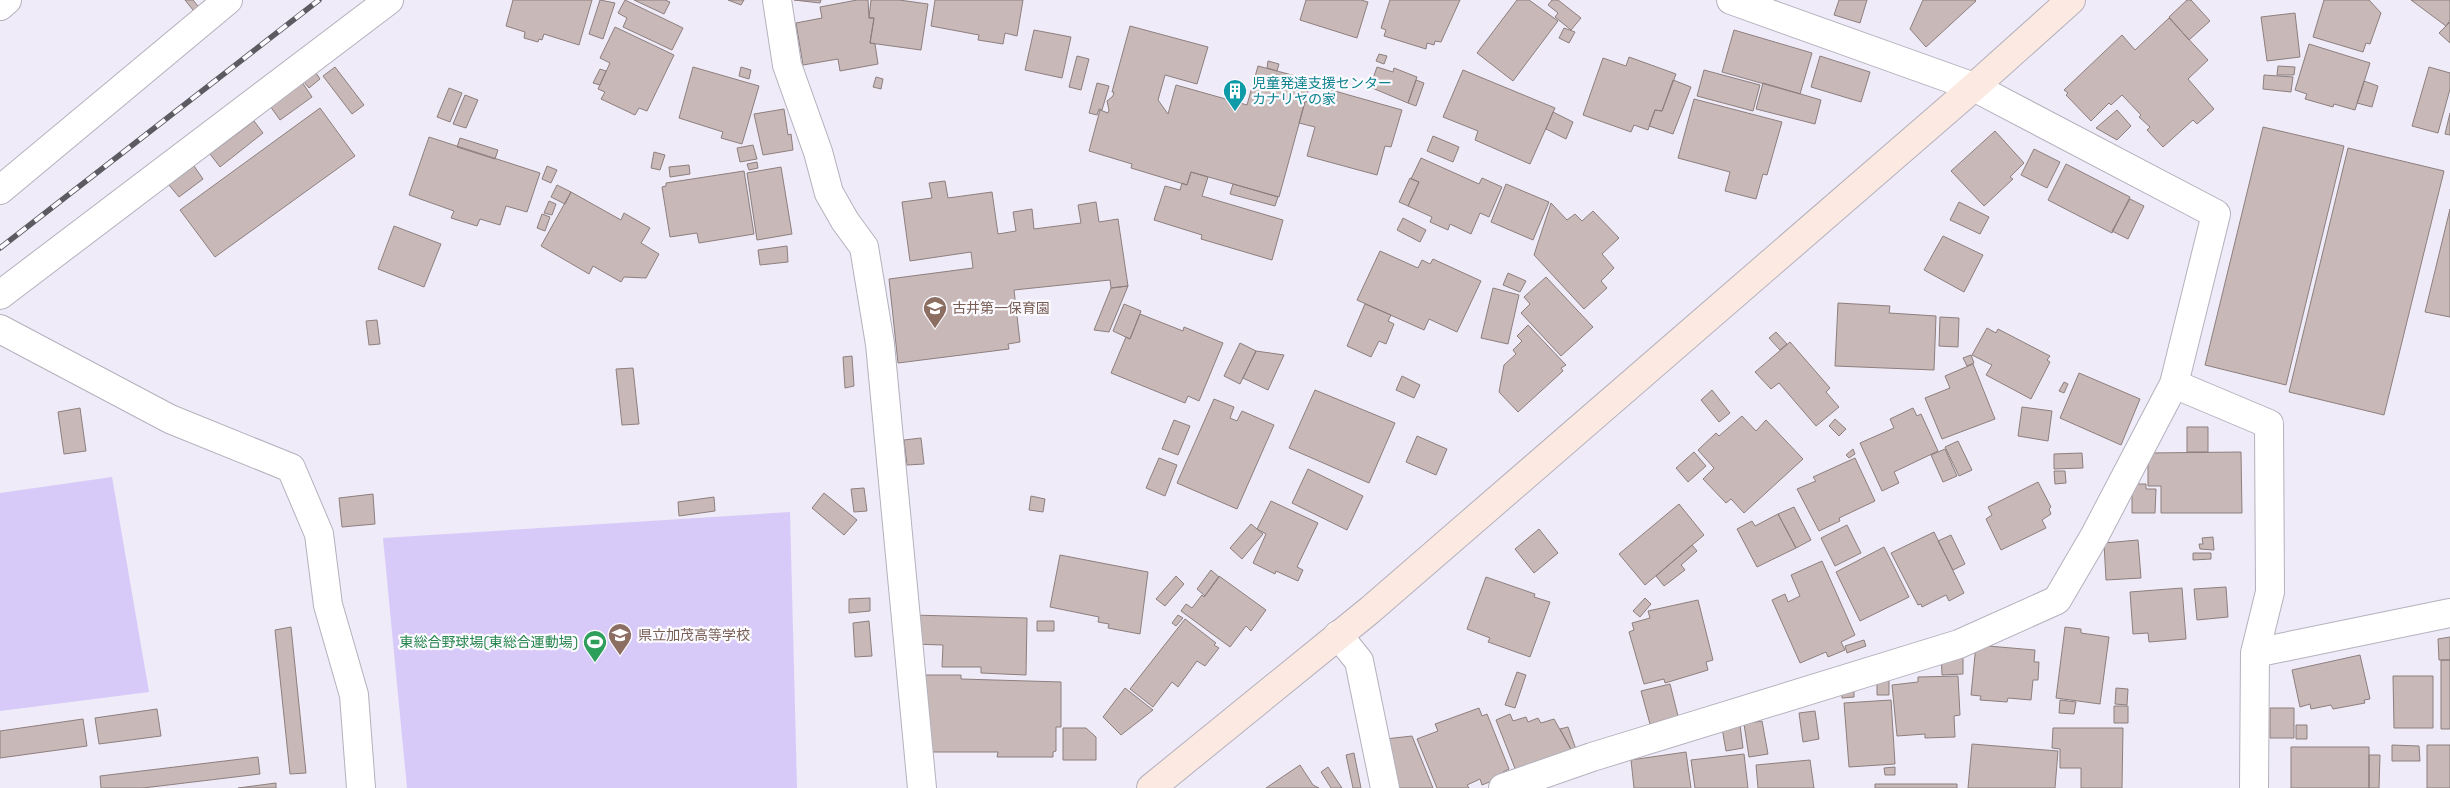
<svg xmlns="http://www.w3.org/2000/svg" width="2450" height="788" font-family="'Space Grotesk','Noto Sans JP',sans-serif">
  <rect width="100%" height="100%" fill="#efebf8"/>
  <!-- green -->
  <path fill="#d7caf8" d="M112,477l37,215 -149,19v-218z
    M790,512l7,276h-390l-24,-250z"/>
  <!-- building -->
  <path fill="#c8b9b8" stroke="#8d7f7e" d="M185,0h8l9,11 -5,4z
    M513,0h79l-13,45 -35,-11 -2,6 -3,-1 -1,3 -14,-4 1,-6 -19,-6z
    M600,0l15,3 -12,36 -14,-5z
    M625,0l58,28 -11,22 -49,-23 4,-9 -9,-5z
    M634,0h31l5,2 -6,12z
    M728,0h16l-3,5z
    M794,0h27l-1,3z
    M857,0h11l1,18h5l-4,25 5,1 3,20 -38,7 -2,-12 -35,6 -7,-42 26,-5 -2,-11z
    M871,0h28l29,4 -7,46 -51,-7 4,-25h-5z
    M935,0h88l-6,36 -12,-3 -2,11 -25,-4 1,-5 -48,-9z
    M1306,0h55l7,2 -11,36 -57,-18z
    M1390,0h70l-19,42 -6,-1 -1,4 -7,-2 -1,6 -42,-13 2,-6 -5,-2z
    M1517,0h12l29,21 -45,60 -36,-28z
    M1552,0h6l23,18 -10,12 -16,-13 3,-4 -10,-8z
    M1839,0h28l-7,23 -26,-8z
    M1923,0h52l1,1 -50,46 -16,-18z
    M2187,0h4l19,21 -21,19 -20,-23z
    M2324,0h45l12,13 -11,31 -4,-1 -3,9 -50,-15z
    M2411,0h39v20l-4,6z
    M2295,13l5,44 -33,4 -6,-44z
    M2169,18l39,42 -20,19 26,30 -17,15 -4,-4 -30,27 -16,-17 3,-3 -11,-10 2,-2 -19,-20 -11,10 -2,-2 -18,18 -25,-26 2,-2 -4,-3 58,-55 13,15z
    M2450,22v21l-11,-10z
    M1130,26l78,21 -11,37 -32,-9 -7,25 10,14 8,-29 71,20 11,-39 53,14 -32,117 -88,-25 -4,13 -56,-17 1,-4 -43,-13 11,-41 8,3 1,-3 -2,-9 6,-5 1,-4h-2z
    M615,27l59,28 -27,56 -8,-3 -4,7 -34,-16 4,-7 -7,-3 12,-26 -10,-5z
    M1564,28l11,4 -6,11 -10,-5z
    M1034,30l37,7 -9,41 -37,-8z
    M1734,30l78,23 -12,41 -78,-22z
    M2309,44l61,19 -15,47 -21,-6 -1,3 -28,-8 2,-5 -12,-4z
    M1379,54l8,2 -3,8 -8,-3z
    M1077,56l12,3 -8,31 -12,-3z
    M1820,56l50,16 -9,30 -50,-15z
    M1629,57l47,17 -14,37 -7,-1 -7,20 -14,-5 -3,7 -48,-17 20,-57 23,8z
    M1268,61l11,3 -2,7 -10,-3z
    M2278,66l17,1 -1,8h-17z
    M335,67l29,38 -12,9 -29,-38z
    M693,67l66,19 -17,58 -21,-6 2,-6 -44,-14z
    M741,67l10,3 -2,9 -10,-3z
    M1377,67l16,5 1,-4 23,9 -9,26 -38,-16z
    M2429,67l21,6v16l-12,44 -26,-7z
    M600,69l6,2 -6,14 -7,-2z
    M1463,70l92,38 -25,56 -55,-24 3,-9 -35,-14z
    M1704,70l56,15 -7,26 -56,-15z
    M316,73l4,6 -11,9 -5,-6z
    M2264,75l29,2 -2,15 -28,-3z
    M876,77l7,2 -2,10 -8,-2z
    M1416,80l8,3 -8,23 -8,-3z
    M1673,80l18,7 -18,47 -24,-8 6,-16 7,1z
    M2364,81l14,5 -6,21 -15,-4z
    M302,82l10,15 -32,23 -10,-14z
    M1097,83l12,3 -7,24 -3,-1 -2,6 -8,-2z
    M1763,83l58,17 -6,24 -59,-15z
    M449,88l13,5 -12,29 -13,-5z
    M1324,88l78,22 -11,37 -6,-1 -8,29 -70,-19 8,-29 -16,-4 6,-22 15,4z
    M465,95l13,5 -12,28 -13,-4z
    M1694,99l88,23 -15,53 -4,-1 -7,25 -31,-8 5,-19 -52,-14z
    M320,108l35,48 -140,101 -35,-47z
    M784,109l4,26 3,-1 2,16 -30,5 -9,-41z
    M2117,110l14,16 -14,14 -21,-12z
    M1553,112l20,10 -7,17 -20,-10z
    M2450,113v22l-5,-1z
    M254,121l9,12 -43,34 -10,-13z
    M2263,127l81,19 -58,239 -81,-20z
    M1995,131l29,32 -14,14 3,2 -29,27 -33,-35z
    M1433,136l26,11 -6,15 -26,-11z
    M429,137l111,36 -13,39 -21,-6 -6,19 -20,-6 -3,7 -26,-8 3,-7 -45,-16z
    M460,138l38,12 -3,9 -38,-12z
    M753,145l4,14 -17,3 -3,-14z
    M2348,148l96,23 -60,244 -95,-23z
    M2034,149l26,13 -13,26 -26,-13z
    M654,152l11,3 -5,15 -9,-2z
    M1421,158l58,26 3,-6 20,9 -13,30 -9,-4 -9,21 -21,-10 -2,6 -18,-8 2,-5 -24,-11 11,-24 -8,-3z
    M757,162l1,6 -9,2 -2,-6z
    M2066,164l64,33 -18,36 -64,-33z
    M689,165l1,9 -20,3 -1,-10z
    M194,166l9,13 -24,18 -10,-12z
    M547,166l10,4 -6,13 -9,-4z
    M781,167l11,67 -35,6 -10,-67z
    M744,171l10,63 -55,9 -2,-10 -27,4 -8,-50 4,-1v-3z
    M1191,172l17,5 -6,19 81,24 -11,40 -71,-21 1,-4 -48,-15 11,-34 15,4 2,-7 5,2z
    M1410,178l9,4 -11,24 -9,-4z
    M945,181l3,17 44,-6 6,42 18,-3 -3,-19 19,-3 2,20 47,-6 -3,-18 18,-3 3,20 19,-3 10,67 -17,2 -1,-8 -96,10 6,52 -12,2 1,5 -111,14 -9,-84 84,-11 -2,-16 -61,9 -8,-59 30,-4 -3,-15z
    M1233,184l45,13 -3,9 -45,-12z
    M1506,184l43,18 -16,38 -42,-18z
    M557,185l14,7 -6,12 -14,-7z
    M571,192l50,28 3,-7 26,15 -9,15 18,11 -13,24 -22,-1 -3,5 -28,-16 -4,8 -48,-28z
    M2130,199l14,7 -16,33 -16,-8z
    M549,201l7,3 -4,11 -8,-2z
    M1959,202l30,15 -9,17 -30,-14z
    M1551,203l16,17 8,-6 7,7 11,-10 26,27 -17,16 12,14 -13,13 6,7 -23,21 -50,-54z
    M2450,209v108l-25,-5z
    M542,214l8,3 -5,14 -8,-3z
    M1403,218l23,12 -6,12 -23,-12z
    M394,226l47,18 -17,43 -46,-18z
    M1943,236l40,19 -19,37 -40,-22z
    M787,246l1,16 -28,3 -2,-15z
    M1380,251l38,17 4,-8 8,4 3,-5 48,22 -24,51 -28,-13 -5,11 -67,-30z
    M1508,273l18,8 -6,11 -17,-7z
    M1546,277l47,50 -32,29 -40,-43 9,-9 -6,-7z
    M1128,286l-19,46 -15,-2 17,-42z
    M1493,288l26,7 -11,49 -27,-6z
    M1838,303l52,3 -1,7 47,3 -2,54 -99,-4z
    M1124,304l17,7 -11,28 -17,-8z
    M1365,304l26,11 -3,6 6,3 -8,20 -7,-3 -8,16 -24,-11z
    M1140,314l43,17 1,-4 39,16 -24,58 -11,-5 -3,7 -74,-30 15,-36 4,2z
    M1940,317l19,1 -1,29 -19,-1z
    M377,320l3,24 -11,1 -3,-24z
    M1528,325l38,40 -5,3 2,3 -45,41 -19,-20 5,-27 12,-11 -3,-4 9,-9 -5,-5z
    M1987,328l9,5 2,-4 52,27 -3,4 3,2 -19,37 -45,-24 6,-10 -20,-10z
    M1776,332l11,12 -7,6 -11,-12z
    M1790,342l40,46 -4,4 13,15 -23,19 -37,-43 -8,6 -16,-17z
    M1240,343l16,8 -16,33 -16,-8z
    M1256,351l28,4 -16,35 -25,-12z
    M1971,355l3,8 -7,3 -4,-8z
    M852,356l2,30 -9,2 -2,-31z
    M1973,364l22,55 -53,20 -17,-41 25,-10 -5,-12z
    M633,368l6,56 -17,1 -6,-56z
    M2079,373l61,26 -19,46 -61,-27z
    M1402,376l18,9 -6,13 -18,-8z
    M2064,382l4,2 -4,9 -5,-2z
    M1315,390l80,33 -26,60 -80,-35z
    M1712,390l18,23 -11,9 -18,-22z
    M1214,399l20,8 -4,11 7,3 5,-10 32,14 -37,84 -60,-26z
    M2022,407l30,4 -4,30 -30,-5z
    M80,408l6,43 -22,3 -6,-42z
    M1913,408l4,8 4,-2 17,37 -44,21 5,11 -17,8 -22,-48 34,-15 -4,-9z
    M1742,416l14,15 10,-11 37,39 -59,54 -13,-14 -5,4 -23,-24 11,-11 -16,-18 18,-17 3,3z
    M1835,419l11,10 -7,7 -10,-10z
    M1174,420l16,6 -12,29 -16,-6z
    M2187,427h21v25h-21z
    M1417,436l30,13 -11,26 -30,-13z
    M921,438l3,26 -17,1 -3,-25z
    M1958,441l14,29 -13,6 -14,-29z
    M1853,449l2,5 -6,4 -3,-3z
    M1945,449l12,27 -14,6 -12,-27z
    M1694,452l12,14 -18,16 -12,-14z
    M2241,452l1,61h-81v-27h-13v-33z
    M2082,453l1,15 -29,1v-15z
    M1159,458l18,7 -12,31 -19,-8z
    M1855,458l20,43 -36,17 1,3 -21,10 -22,-42 19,-8 -3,-4z
    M1308,469l55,27 -16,34 -55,-27z
    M2054,471h11l1,12 -11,1z
    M2038,482l13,25 -2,2 2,5 -9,6 4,8 -45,22 -15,-31 6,-4 -4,-8z
    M2132,484h14v5h10l-1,24h-23z
    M864,488l3,23 -13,1 -3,-23z
    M824,493l33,27 -13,15 -32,-27z
    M373,494l2,30 -33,3 -3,-29z
    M1031,496l14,3 -2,13 -14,-2z
    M714,497l1,14 -36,5 -1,-14z
    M1271,501l47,22 -21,44 6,3 -5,11 -22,-10 -1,3 -22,-11 13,-29 -9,-5z
    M1679,504l25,31 -59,50 -26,-31z
    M1794,507l17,33 -15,8 -18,-34z
    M1778,514l18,34 -39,19 -20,-38 15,-8 3,5z
    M1251,524l12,10 -21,25 -12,-11z
    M1847,525l14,28 -26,13 -14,-28z
    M1539,529l19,24 -24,20 -19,-24z
    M1934,532l30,61 -15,8 -3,-6 -24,12 -1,-3 -3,1 -27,-52z
    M1951,535l14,29 -12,6 -15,-29z
    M2213,537l1,13 -14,-1 -1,-5h4l-1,-6z
    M2138,540l3,38 -35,2 -2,-37z
    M1692,545l5,6 -16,14 4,5 -21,16 -8,-10z
    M1884,547l25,50 -49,24 -24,-49z
    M2193,553h18v6l-18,1z
    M1060,555l88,17 -8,62 -32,-6 1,-4 -11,-2 1,-5 -49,-10z
    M1822,561l33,74 -14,7 4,8 -17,7 -2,-5 -26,11 -28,-63 13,-6 3,8 12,-6 -9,-21z
    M1211,570l8,7 -14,19 -8,-7z
    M1176,576l8,8 -19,22 -9,-7z
    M1219,576l47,34 -15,21 -5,-5 -16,21 -49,-36 5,-7 6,4 10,-13 2,2z
    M1486,577l49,17 -1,3 16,5 -20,55 -42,-15 2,-4 -23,-9z
    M2226,587l2,30 -31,3 -3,-31z
    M2182,588l4,51 -37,3 -1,-9 -15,1 -3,-42z
    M870,598v13l-21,2v-14z
    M1645,598l6,6 -11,13 -7,-6z
    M1698,600l15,60 -7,2 2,8 -43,13 -1,-4 -20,5 -15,-52 5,-2 -2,-7 18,-5 -2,-7z
    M911,615l116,3 -1,57 -45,-2v-6h-39l1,-22 -32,-1z
    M1178,615l5,3 -7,8 -4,-3z
    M1185,619l31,24 -2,2 5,3 -14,18 -8,-5 -19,26 -6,-5 -19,25 -23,-18z
    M869,621l3,35 -17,1 -2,-34z
    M1037,621h17v10h-17z
    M291,627l15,146 -16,1 -15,-144z
    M2065,627l16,2v4l28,4 -9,67 -44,-6z
    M2450,637v23h-11l-1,-21z
    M1864,640l2,6 -19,7 -2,-7z
    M1976,645l59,5 -1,12h5l-1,18h-5l-2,20 -23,-2 -1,4 -27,-2 1,-4 -10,-1z
    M1941,650h22v24l-21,1z
    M2360,655l10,44 -6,1 1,3 -32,6 -2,-4 -20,4 -1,-5 -10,3 -8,-37z
    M2441,660h9v69h-9z
    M1517,672l9,3 -11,33 -10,-3z
    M1877,674h12v21h-12z
    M923,675h38v4l100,3v45h-5v24l-3,1v5h-56l1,-5h-67z
    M1958,676l2,39 -6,1 1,21 -30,1v-4l-28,2 -5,-51 26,-3v-5z
    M2393,676h40v52h-39z
    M1670,684l8,32 -28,8 -9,-33z
    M1125,688l28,22 -32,25 -18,-18z
    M2116,688l12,1 -1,16 -12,-1z
    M1854,690v7l-12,1v-7z
    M1891,700l4,64 -46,3 -5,-64z
    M2060,700l16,2 -2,12 -15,-1z
    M2114,706h14v17h-14z
    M1479,708l3,8 5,-2 22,55 -6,3 1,4 -22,9 -2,-6 -13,6 2,3h-32l-20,-49 21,-8 -3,-7z
    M2270,708h24v30h-24z
    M157,709l4,27 -62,8 -4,-26z
    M1815,711l4,28 -16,3 -4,-29z
    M1510,714l3,7 13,-4 2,5 10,-4 3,5 13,-4 19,34 -57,18 -20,-51z
    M83,719l4,27 -87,12v-27z
    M1762,721l6,33 -19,3 -5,-33z
    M1740,725l3,23 -17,3 -4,-23z
    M2296,725h11v14h-11z
    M1568,727l9,25 -4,1 -13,-24z
    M1063,728h23l10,9v23h-33z
    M2053,728h70l-1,60h-41v-20h-21v-19l-8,-1z
    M1412,736l21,52h-42l-15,-48z
    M1972,744l86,7 -3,37h-87z
    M2392,745l27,1 1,15h-28z
    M2427,745h23v43h-23z
    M2291,747h78v41h-78z
    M1686,752l5,36h-57l-3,-28z
    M1354,753l7,35h-8l-7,-33z
    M1744,754l4,34h-53l-4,-28z
    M2369,755h11l-1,33h-10z
    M258,757l2,17 -117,14h-42l-1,-12z
    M1810,760l4,28h-56l-2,-23z
    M1300,765l13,20 6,3h-53z
    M1328,767l14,21h-11l-10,-16z
    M1895,767v8h-10l-1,-7z
    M276,783v5h-38z
    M1875,784h82v4h-82z"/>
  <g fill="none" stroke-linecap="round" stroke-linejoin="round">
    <!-- street casing -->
    <g stroke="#b4b1bd" stroke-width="30">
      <path id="street" d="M777,0l10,65 31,87 11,41 16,28 19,26 16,97 42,444
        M1731,0l243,87 242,127 -42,170 95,40 1,168 -15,61 195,-40
        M0,6l7,-6
        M0,190l228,-190
        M0,295l389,-295
        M0,329l170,90 121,49 28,66 9,71 26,90 7,93
        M1338,635l21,26 26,127
        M1503,788l89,-31 367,-113 98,-44 38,-65 79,-151
        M2254,788l1,-135"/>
    </g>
    <!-- secondary casing -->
    <g stroke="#b4b1bd" stroke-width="30">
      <path id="secondary" d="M1151,788l219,-178 604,-523 97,-87"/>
    </g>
    <!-- street -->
    <use href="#street" stroke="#fff" stroke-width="28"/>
    <!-- secondary -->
    <use href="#secondary" stroke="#fce9e1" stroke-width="28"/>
    <!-- rail casing -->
    <g stroke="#5d5b62" stroke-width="5.5">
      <path id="rail" d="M0,248l319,-248"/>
    </g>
    <!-- rail -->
    <use href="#rail" stroke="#fbfaff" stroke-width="4" stroke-dasharray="11" stroke-linecap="butt"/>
  </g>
  <!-- icons -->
  <defs>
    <g id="building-pin" transform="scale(1.25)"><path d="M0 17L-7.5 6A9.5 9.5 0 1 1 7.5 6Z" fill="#0f9aa8" stroke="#fbfaff"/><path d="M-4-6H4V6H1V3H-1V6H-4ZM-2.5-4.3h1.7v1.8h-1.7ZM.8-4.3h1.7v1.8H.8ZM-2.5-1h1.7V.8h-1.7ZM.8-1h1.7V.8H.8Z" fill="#fff"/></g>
    <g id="school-pin" transform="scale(1.25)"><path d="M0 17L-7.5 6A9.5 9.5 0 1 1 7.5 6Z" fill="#8d6e63" stroke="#fbfaff"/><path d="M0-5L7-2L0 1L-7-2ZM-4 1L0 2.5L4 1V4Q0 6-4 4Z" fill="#fff"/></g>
    <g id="stadium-pin" transform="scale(1.25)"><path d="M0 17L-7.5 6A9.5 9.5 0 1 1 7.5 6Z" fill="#2e9e5b" stroke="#fbfaff"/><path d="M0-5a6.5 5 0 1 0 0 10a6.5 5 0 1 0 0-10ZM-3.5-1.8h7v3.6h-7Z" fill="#fff"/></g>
  </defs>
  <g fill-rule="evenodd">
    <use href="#building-pin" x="1235" y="91"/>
    <use href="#school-pin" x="935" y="308"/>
    <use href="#school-pin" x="620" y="635"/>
    <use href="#stadium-pin" x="595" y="642"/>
  </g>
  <g text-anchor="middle" stroke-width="4.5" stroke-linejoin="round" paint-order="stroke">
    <!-- culture labels -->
    <g font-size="14" fill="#0d838f" stroke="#fbfaff" text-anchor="start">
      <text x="1252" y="88">児童発達支援センター<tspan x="1252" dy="16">カナリヤの家</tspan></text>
    </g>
    <!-- education labels -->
    <g font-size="14" fill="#785e54" stroke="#fbfaff" text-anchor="start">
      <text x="952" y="313">古井第一保育園</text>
      <text x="638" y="640">県立加茂高等学校</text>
    </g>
    <!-- leisure labels -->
    <g font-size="14" fill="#27864d" stroke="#fbfaff" text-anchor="end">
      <text x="578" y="647">東総合野球場(東総合運動場)</text>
    </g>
  </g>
</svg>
